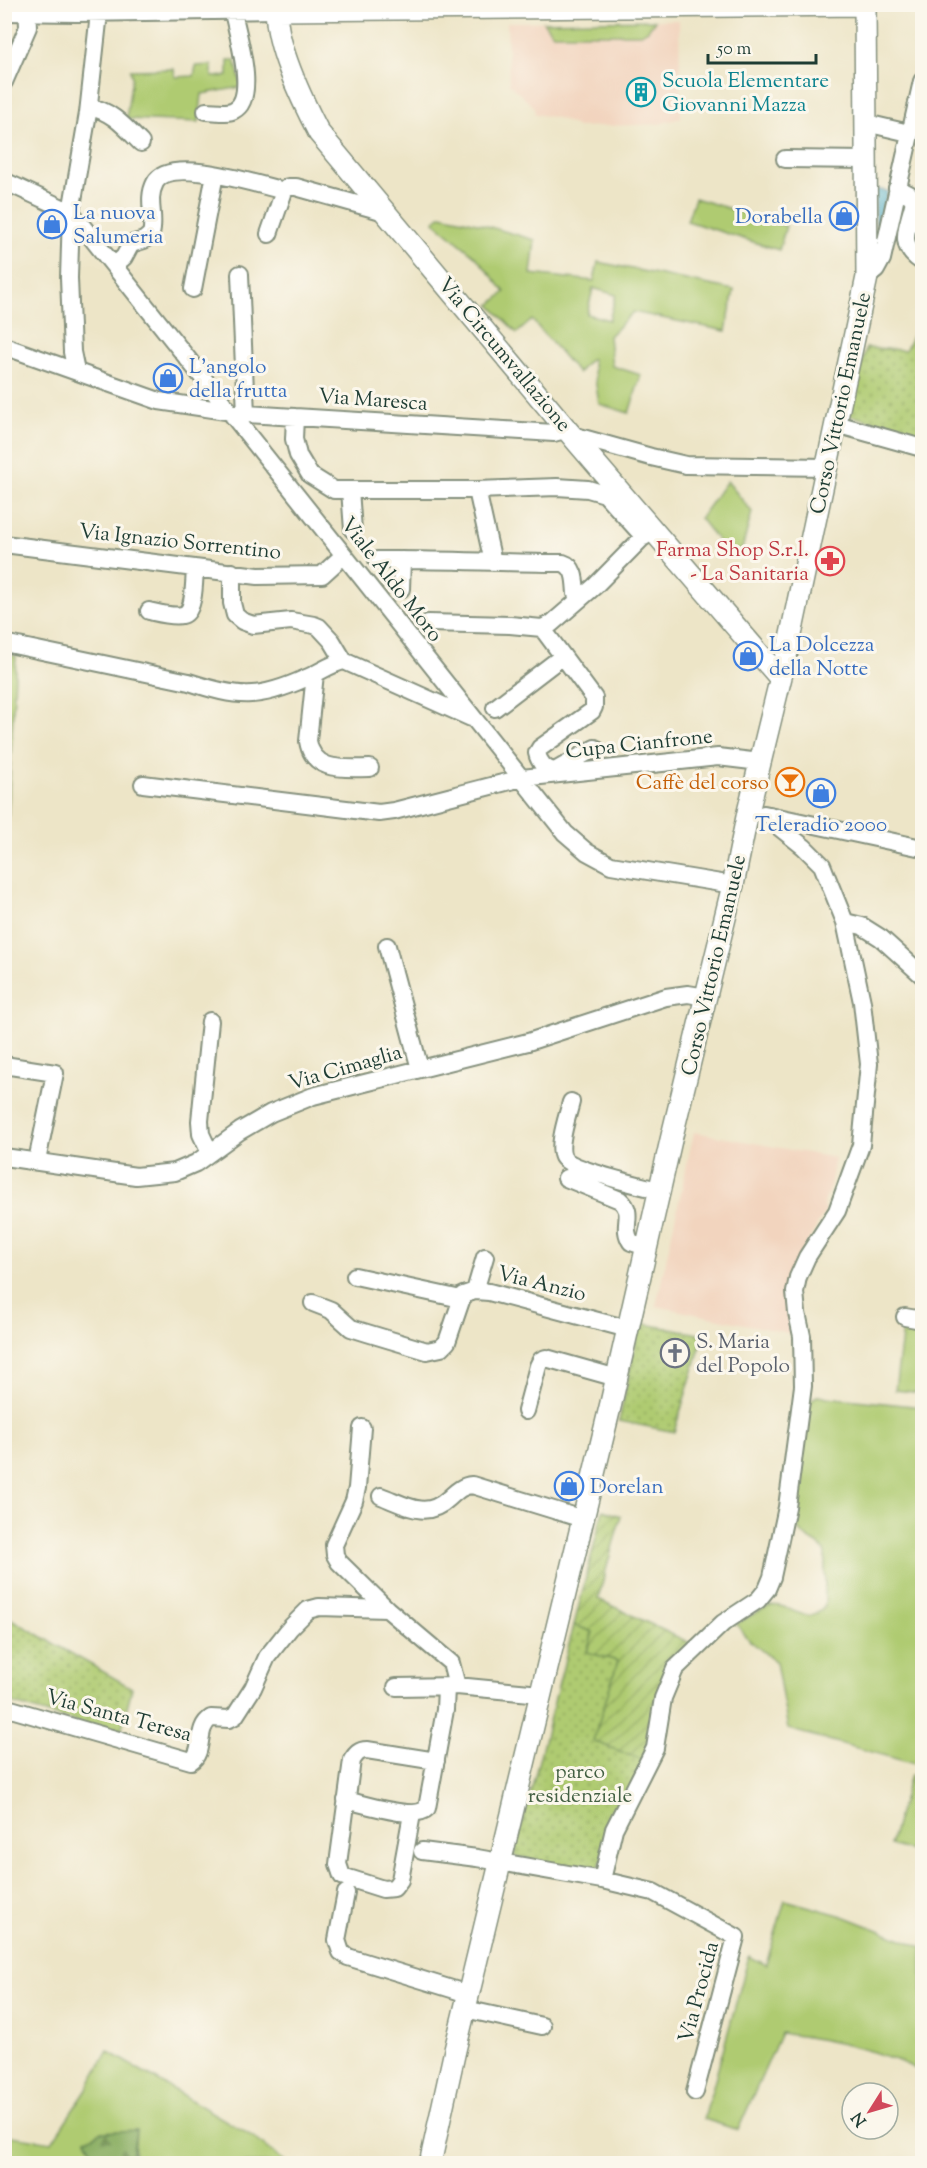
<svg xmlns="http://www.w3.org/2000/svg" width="927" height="2168" font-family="'Sorts Mill Goudy',serif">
  <defs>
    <pattern id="forest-firs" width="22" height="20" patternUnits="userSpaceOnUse" patternTransform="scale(1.5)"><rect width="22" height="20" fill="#8baf63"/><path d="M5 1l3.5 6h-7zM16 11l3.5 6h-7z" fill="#719052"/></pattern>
    <pattern id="park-dots" width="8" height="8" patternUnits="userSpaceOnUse" patternTransform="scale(1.5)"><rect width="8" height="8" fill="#afcb71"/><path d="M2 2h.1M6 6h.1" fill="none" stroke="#8ea65e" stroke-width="1.8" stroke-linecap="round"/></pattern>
    <pattern id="garden-furrows" width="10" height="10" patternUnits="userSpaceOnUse" patternTransform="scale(1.5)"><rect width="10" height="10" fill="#afcb71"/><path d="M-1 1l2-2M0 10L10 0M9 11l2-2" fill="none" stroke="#8ea65e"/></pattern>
    <pattern id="water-ripples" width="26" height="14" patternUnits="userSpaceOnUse" patternTransform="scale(1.5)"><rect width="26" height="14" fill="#44a8c4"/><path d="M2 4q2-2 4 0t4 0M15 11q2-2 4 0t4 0" fill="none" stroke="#388aa0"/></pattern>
  </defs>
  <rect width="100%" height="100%" fill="#fbf7ec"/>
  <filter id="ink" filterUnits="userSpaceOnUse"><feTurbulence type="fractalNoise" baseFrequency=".0167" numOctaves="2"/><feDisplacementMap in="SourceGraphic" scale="12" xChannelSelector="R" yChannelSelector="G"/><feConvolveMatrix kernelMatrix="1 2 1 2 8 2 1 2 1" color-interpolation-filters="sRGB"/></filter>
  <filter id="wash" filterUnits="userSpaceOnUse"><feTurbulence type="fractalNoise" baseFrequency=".008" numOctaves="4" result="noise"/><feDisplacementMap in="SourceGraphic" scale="24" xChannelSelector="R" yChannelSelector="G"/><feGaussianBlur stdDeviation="1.35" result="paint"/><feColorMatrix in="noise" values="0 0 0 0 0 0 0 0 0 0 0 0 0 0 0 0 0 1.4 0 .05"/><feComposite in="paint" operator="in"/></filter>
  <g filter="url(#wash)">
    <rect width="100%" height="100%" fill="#ede5c7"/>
    <!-- built -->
    <path fill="#f2d4be" d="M679,20l2,98 -22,6 -81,3 -20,-9 -23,-4 -1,-7 -25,-23 -2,-62z
      M694,1132l141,26 -5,28 -7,21 3,3 -32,56 -8,21 7,47 -137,-28z"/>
    <!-- grass -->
    <path fill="#afcb71" stroke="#678452" stroke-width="1.5" fill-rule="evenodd" d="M655,20l-7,10 -7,4h-88l-10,-12z
      M228,60h7l7,27 -40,7 -3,28 -73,-3 6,-42 -2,-7 44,-1 1,8 19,-1 2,-10 16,-1v12l16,-1z
      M922,143v112l-10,-12 8,-53z
      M695,198l91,28 -7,24 -92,-29z
      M441,215l32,7 62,18 -4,34 63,7 4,-19 136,28 -8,41 -93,-19 -24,24 3,30 29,9 -12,38 -30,-9 -7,-45 -5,3 -9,11 -46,-53 -15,13 -27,-28 15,-13 -29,-35 -42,-35zM593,288l23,7 -7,25 -22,-6z
      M727,481l25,31 -10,37 -22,5 -2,-13 -18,-23z
      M5,654l11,2 -11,213 -1,-215z
      M903,1329l19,3v61l-27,-3z
      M817,1396l105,11v359l-134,-37 -12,-67 -26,-21 -14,-17c11,-6 24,-15 35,-18 19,-4 36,23 54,0v-54c-5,-9 -12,-9 -20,-16 -5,-5 -10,-14 -16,-20l20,-114z
      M910,1775l12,3v76l-32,-9z
      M785,1900l58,16 79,31v125c-43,-23 -93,-32 -141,-39l-43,97 -34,-11 45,-163 17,9z
      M108,2051l144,85 35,27h-146l-7,-4 2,-29 -50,9 12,24 -93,1v-29l47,7 34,-52z"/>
    <!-- forest -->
    <path fill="url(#forest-firs)" stroke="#55764c" stroke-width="1.5" d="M136,2130l-4,28 9,5h-43l-12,-24 15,-7z"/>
    <!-- park -->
    <path fill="url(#park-dots)" stroke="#678452" stroke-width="1.5" d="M918,326l4,2v107l-73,-20 17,-67 39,2z
      M640,1323l64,12 -30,97 -55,-11z
      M4,1615l128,73 -12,47 -115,-34z
      M574,1625l19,7 -6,20 31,9 25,99 -47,114 -82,-18z"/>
    <!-- garden -->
    <path fill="url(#garden-furrows)" stroke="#678452" stroke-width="1.5" d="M603,1510l18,6 -23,83 92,44 -9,11 -38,106 -50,-19 25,-80 -31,-9 6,-20 -19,-7z"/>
    <!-- water -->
    <path fill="url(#water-ripples)" stroke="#32727c" stroke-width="1.5" d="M874,189l14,2 -8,32 -4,1z"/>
  </g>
  <g filter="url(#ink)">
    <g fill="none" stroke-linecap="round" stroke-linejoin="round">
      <!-- minor casing -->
      <g stroke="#86917e" stroke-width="20">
        <path id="minor" d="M4,12l73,1 199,-3
          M4,82l24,-55 -1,-23
          M89,107c22,3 37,21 52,36
          M206,111c9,0 21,3 28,-1 24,-12 3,-77 -1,-98
          M866,123l43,10
          M785,159l81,1
          M4,181l67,31 494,621 22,19 24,13 122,20
          M897,188l12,6 5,7c-6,27 -18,44 8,61
          M269,234l15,-43 4,-4h8l89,25
          M114,266l10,-9 7,-13 13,-4 7,-6c5,-17 -5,-34 4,-51 14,-28 104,2 129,8
          M240,274l6,140
          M867,277l9,-7 6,-11 40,-178
          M193,289l22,-115
          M4,346l155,55 87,13 308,19 14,-4
          M76,371l-4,-19 -3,-74 2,-66 17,-99 11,-100
          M295,417l-1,22 4,16 12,20 24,15h143l80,-3 31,2 17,5 39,43
          M836,424l86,24
          M572,435l79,22 35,8 141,2
          M350,490l3,40
          M477,490l16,72
          M4,544l254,32 64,-1 22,-20
          M377,560c62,-1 124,3 186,3 13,4 12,20 13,31
          M232,572v31l3,12 7,6 11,4 38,-4 23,4 5,2 13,14 12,20
          M401,589l1,-29
          M149,611c9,2 23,6 33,4 13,-2 12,-36 13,-47
          M428,623l82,2 32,3 9,-4 44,-38 56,-57
          M542,628l52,70v9l-2,4 -52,37 -3,5c2,9 8,17 18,18l40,-23
          M4,643l185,39c49,16 69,18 117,-4 13,-5 24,-14 38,-17l127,57
          M315,674l-7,67c5,32 37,27 62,27
          M495,708l68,-52
          M143,784l236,29 15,-2 128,-33 196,-21 42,5
          M764,814l158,34
          M845,922l17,4 19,12 41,37
          M387,946l33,123
          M4,1065l51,8 -18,88
          M571,1102c-3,13 -14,43 -8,55 7,13 81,29 98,34
          M210,1153l-9,-19 -1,-13 10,-100
          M4,1157l132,19 39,-4 21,-9 44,-32 31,-18 42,-17 215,-54 138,-45 22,-3 18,3
          M566,1178l54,22c16,14 0,25 11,42l16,5
          M355,1276l106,23
          M475,1291l10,-34
          M313,1303l18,7 20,18 16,5 60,18 14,-3 6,-6 16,-47 12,-4 14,1 139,37
          M905,1317l17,3
          M526,1411l12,-45 3,-6 5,-2 71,20
          M362,1428l-5,60 -3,13 -20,44 1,10 4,7 48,47
          M381,1496c24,9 45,24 67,3 8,-7 13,-13 24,-14l111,34
          M396,1687l61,-1 84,8
          M4,1707l187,54c14,-9 4,-33 20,-43l18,1 6,-3 18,-28 14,-31 23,-29 18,-18 11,-3 68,2 64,54 6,23
          M346,1800c18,4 69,21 81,8l18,-98 1,-23
          M412,1814l-12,66 -6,8 -11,1 -41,-13 -4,-12 14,-104c4,-6 7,-10 15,-10l69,11
          M422,1851l55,7 125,22 51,12 83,45 -41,155
          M602,1880l12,-51 41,-81 8,-50 12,-29 48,-46 35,-23 9,-11 5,-12 15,-70 16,-121 -1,-50 -5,-23 -2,-21 3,-15 9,-20 30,-46 24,-66 8,-81 -7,-62 -17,-80 -23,-57 -18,-18 -29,-23 -5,-9
          M346,1893l-9,47 4,12 7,5 120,37
          M465,2009l77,17"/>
      </g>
      <!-- major casing -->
      <g stroke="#86917e" stroke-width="24">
        <path id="major" d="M277,4c-5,36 26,98 42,129l259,310 202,235
          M276,10l589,-5 2,272 -78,367 -41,168 -15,73 -62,255 -60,263 -156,647 -25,114"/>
      </g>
      <!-- minor -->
      <use href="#minor" stroke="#fff" stroke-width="16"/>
      <!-- major -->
      <use href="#major" stroke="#fff" stroke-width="21"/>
    </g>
  </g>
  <!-- icons -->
  <defs>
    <g id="building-ring" transform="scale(1.5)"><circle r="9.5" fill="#fbf7ec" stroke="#0f9aa8" stroke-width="1.5"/><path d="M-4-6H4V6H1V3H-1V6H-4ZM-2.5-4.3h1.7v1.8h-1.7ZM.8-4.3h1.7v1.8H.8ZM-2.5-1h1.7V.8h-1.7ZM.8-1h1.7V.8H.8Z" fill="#0f9aa8"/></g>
    <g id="shop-ring" transform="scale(1.5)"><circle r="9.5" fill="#fbf7ec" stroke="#3f7fe0" stroke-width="1.5"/><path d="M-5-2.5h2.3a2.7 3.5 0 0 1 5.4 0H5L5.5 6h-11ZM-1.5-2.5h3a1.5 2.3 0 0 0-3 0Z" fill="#3f7fe0"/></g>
    <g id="pharmacy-ring" transform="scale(1.5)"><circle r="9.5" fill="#fbf7ec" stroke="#e0444e" stroke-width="1.5"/><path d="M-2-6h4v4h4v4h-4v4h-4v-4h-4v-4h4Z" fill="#e0444e"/></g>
    <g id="bar-ring" transform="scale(1.5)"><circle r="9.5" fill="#fbf7ec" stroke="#e8710a" stroke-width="1.5"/><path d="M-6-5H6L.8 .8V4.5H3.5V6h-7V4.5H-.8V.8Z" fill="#e8710a"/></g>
    <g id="church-ring" transform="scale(1.5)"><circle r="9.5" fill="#fbf7ec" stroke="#6b7280" stroke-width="1.5"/><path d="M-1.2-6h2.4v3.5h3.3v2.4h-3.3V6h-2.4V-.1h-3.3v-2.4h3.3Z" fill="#6b7280"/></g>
  </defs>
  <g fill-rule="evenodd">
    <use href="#building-ring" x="641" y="92"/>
    <use href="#shop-ring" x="844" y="216"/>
    <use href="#shop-ring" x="52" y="224"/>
    <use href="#shop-ring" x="168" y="378"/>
    <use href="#pharmacy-ring" x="830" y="561"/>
    <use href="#shop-ring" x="748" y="656"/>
    <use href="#bar-ring" x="790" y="782"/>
    <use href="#shop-ring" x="821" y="793"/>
    <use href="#church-ring" x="675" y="1353"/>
    <use href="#shop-ring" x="569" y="1486"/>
  </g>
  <g text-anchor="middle" stroke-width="6" stroke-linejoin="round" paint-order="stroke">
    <!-- culture labels -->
    <g font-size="21" fill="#0d838f" stroke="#fbf7ec" text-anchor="start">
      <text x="662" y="87">Scuola Elementare<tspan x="662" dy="24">Giovanni Mazza</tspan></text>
    </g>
    <!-- shop labels -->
    <g font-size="21" fill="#366cbe" stroke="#fbf7ec" text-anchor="start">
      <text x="73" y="219">La nuova<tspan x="73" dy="24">Salumeria</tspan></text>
      <text x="823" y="223" text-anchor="end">Dorabella</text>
      <text x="189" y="373">L'angolo<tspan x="189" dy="24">della frutta</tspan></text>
      <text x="769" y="651">La Dolcezza<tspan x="769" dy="24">della Notte</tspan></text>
      <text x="821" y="831" text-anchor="middle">Teleradio 2000</text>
      <text x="590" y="1493">Dorelan</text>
    </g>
    <!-- street labels -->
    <g font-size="21" fill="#1f3d34" stroke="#fbf7ec">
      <text transform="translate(505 354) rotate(50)" y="7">Via Circumvallazione</text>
      <text transform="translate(373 399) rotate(4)" y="7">Via Maresca</text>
      <text transform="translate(840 403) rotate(-78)" y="7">Corso Vittorio Emanuele</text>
      <text transform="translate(180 541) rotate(6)" y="7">Via Ignazio Sorrentino</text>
      <text transform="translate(392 579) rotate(52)" y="7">Viale Aldo Moro</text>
      <text transform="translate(639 743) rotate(-6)" y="7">Cupa Cianfrone</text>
      <text transform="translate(713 965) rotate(-77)" y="7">Corso Vittorio Emanuele</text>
      <text transform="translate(345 1067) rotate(-16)" y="7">Via Cimaglia</text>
      <text transform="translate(542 1283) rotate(14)" y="7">Via Anzio</text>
      <text transform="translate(119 1715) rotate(15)" y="7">Via Santa Teresa</text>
      <text transform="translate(698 1992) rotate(-75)" y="7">Via Procida</text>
    </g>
    <!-- health labels -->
    <g font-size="21" fill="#be3a42" stroke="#fbf7ec" text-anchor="end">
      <text x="809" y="556">Farma Shop S.r.l.<tspan x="809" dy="24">- La Sanitaria</tspan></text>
    </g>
    <!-- food labels -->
    <g font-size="21" fill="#c56008" stroke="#fbf7ec" text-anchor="end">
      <text x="769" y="789">Caffè del corso</text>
    </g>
    <!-- worship labels -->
    <g font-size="21" fill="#5b616d" stroke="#fbf7ec" text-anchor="start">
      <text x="696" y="1348">S. Maria<tspan x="696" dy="24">del Popolo</tspan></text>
    </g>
    <!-- park labels -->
    <g font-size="21" fill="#436043" stroke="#fbf7ec">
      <text x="580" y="1778">parco<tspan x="580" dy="24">residenziale</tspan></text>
    </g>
  </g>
  <!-- margin -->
  <rect width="927" height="2168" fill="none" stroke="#fbf7ec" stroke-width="24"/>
  <!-- north arrow -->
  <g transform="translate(870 2111) rotate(233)"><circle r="28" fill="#fbf7ec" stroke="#a3ada2" stroke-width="1.5"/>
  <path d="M0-4.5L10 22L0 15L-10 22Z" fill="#d1495b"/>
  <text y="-9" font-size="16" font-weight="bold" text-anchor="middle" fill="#1f3d34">N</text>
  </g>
  <!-- scale -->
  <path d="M708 54v9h108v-9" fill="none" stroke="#1f3d34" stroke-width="3"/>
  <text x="717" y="54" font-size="18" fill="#1f3d34" stroke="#fbf7ec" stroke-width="4.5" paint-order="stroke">50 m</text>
</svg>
